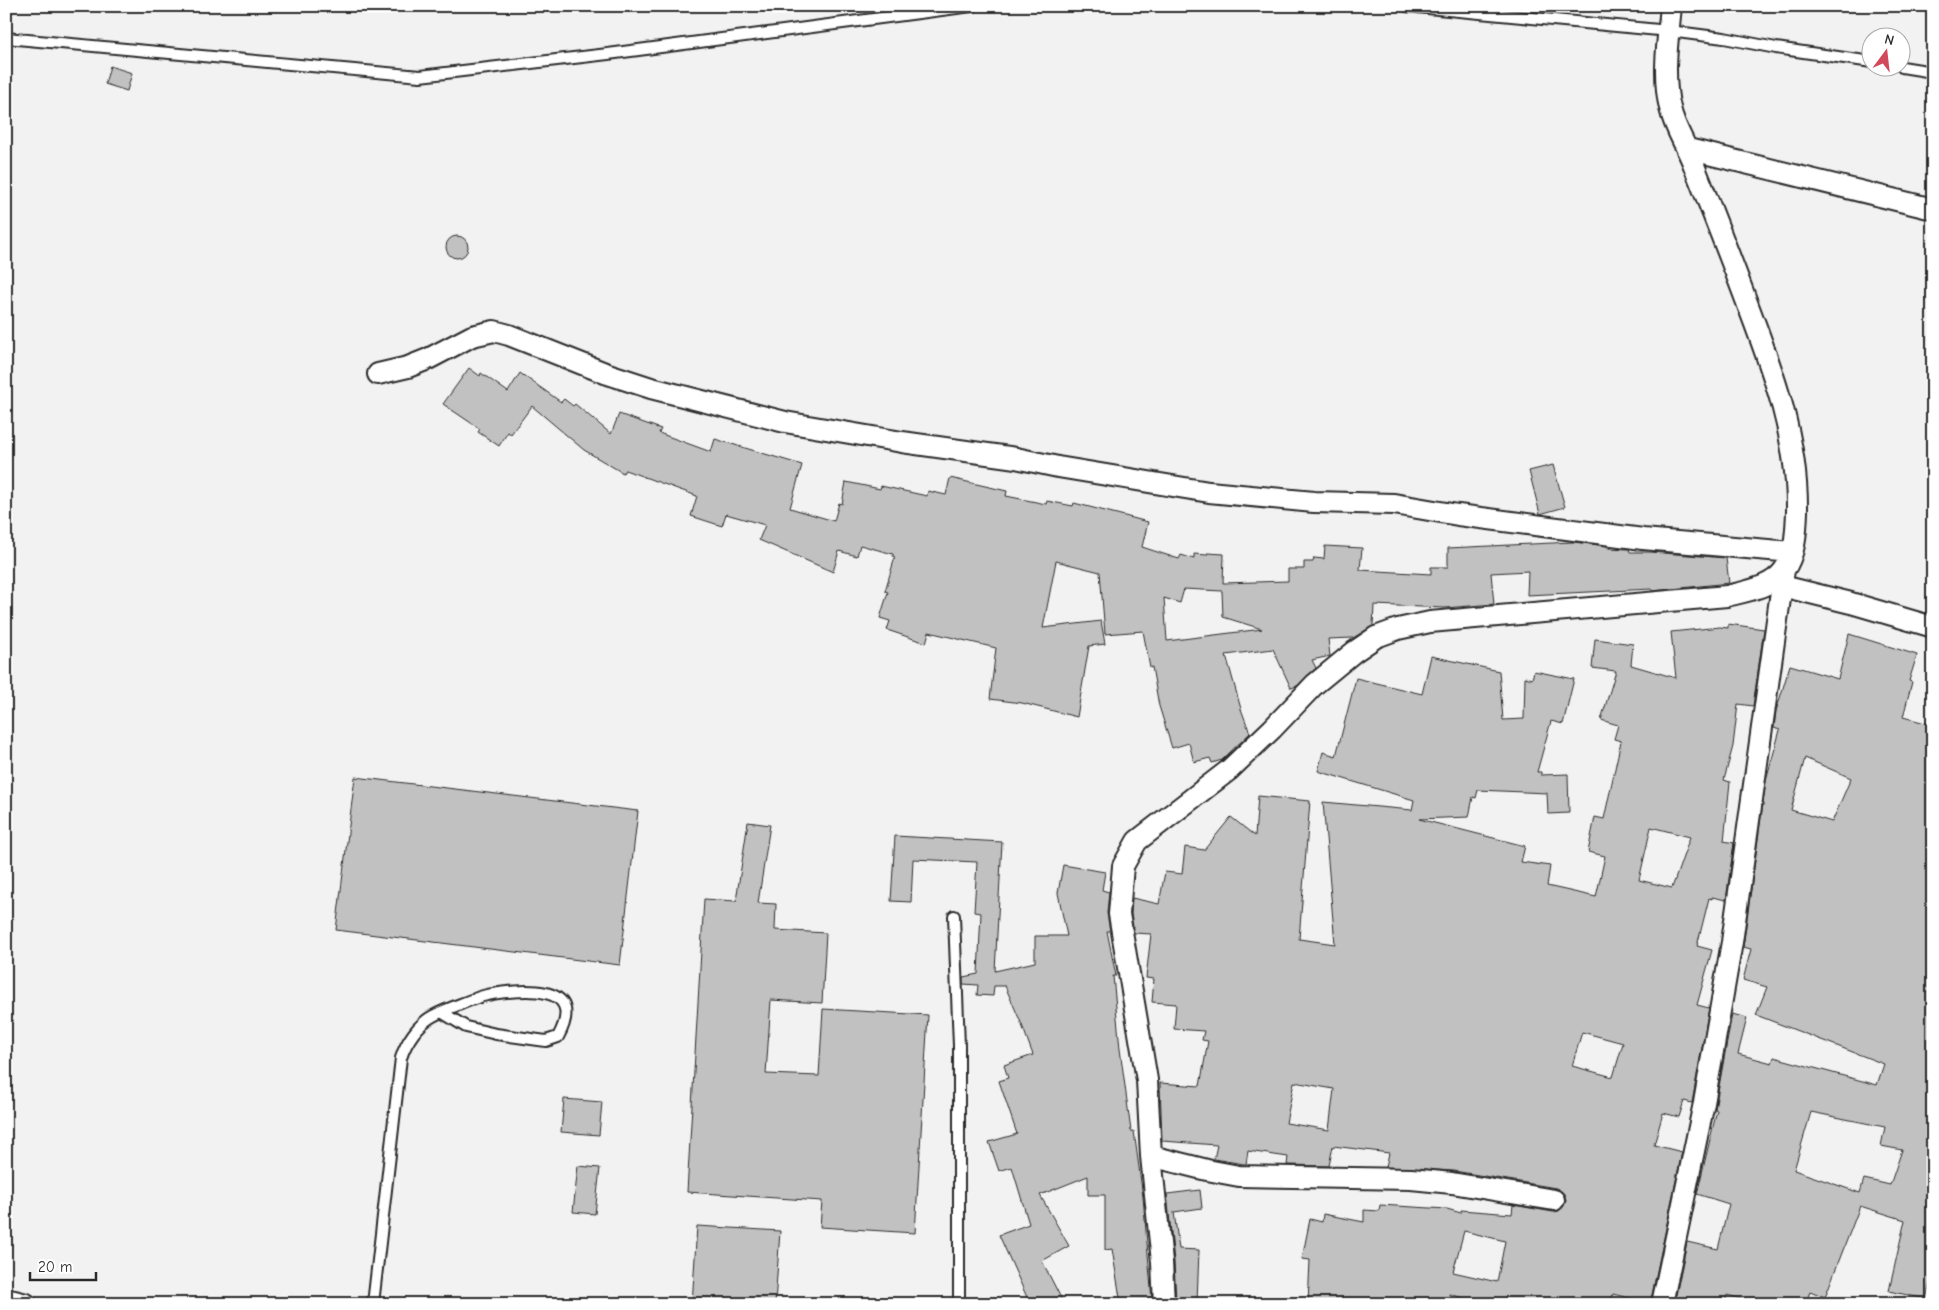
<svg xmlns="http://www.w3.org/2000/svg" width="1939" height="1310" font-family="'Comic Neue',sans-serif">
  <rect width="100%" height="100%" fill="#f2f2f2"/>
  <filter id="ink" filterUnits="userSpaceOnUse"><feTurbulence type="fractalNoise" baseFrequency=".02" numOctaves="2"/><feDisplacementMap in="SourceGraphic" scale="10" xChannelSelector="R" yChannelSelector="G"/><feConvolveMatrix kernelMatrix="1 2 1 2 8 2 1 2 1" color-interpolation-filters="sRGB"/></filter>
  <g filter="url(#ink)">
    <!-- building -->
    <path fill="#c1c1c1" stroke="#2b2b2b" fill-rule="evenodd" d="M110,66l22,7 -5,18 -22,-7z
      M446 247a11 11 0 1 1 22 0a11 11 0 1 1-22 0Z
      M469,368l11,8 1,-3 27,19 12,-19 41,29 3,-3 9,7 2,-2 36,30 8,-20 42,15 -2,4 52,19 4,-13 87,26 -12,43 44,13 5,-18 3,1 4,-22 34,7 1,-3 46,10 1,-5 18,4 4,-17 57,13 -1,5 40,8 1,-3 26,5 1,-3 74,19 -6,25 37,12 2,-4 13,4v-5l13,1v-2l17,1 -1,29 65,-2v-12h16v-7h9l1,-4 10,1 1,-13 37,2 -2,22 71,4v-7h17v-19l125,-6 35,4v2l21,1 1,3h20l76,6 3,25 -77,8v-2l-125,6 1,-24 -37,2 3,31 -49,4 -71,-3 -1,21 -20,12 -25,1 2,17 -18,4 4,8 -19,18 -6,2 -18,-39 -47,6 15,54 9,24 -28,27 -10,3 -2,-5 -16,4 -5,-19 -17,5 -13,-42 -7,-39 -2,1 -7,-37 -38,3 -5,-62 -44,-11 -13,67 58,-7 4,23 -16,2 -12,71 -55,-14 -32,-4 6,-51 -67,-16 -3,11 -39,-13 3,-9 -10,-3 8,-26 -3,-1 10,-34 -2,-1v-2l-33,-9 -3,11 -18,-5 -6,21 -74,-32 6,-15 -39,-11 -4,12 -31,-10 6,-20 -72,-26 -2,3 -39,-23 -52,-44 -21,28 -3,-2 -9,14 -21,-14 2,-3 -37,-25zM1184,589l38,2 1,26 39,12 -95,12 -3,-43 16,5z
      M1553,465l12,42 -25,7 -11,-43z
      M1728,624l36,5 -11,77 -15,-2 -5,42 -9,34 6,2 -6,59 10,2 -8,57 -14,-3v2l-3,-1 -12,48 15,4 -15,55 12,3 -17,95 -8,-2 -5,16 -16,-4 -9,32 28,7 -30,143 -4,8 -35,-9 -3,10h-126l-35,-10 -2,10h-139l2,-44 -8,-1 8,-40 12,3 1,-8 41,8v-12l15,1 1,-6 67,4 14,4v-3l51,4 1,-9 40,7 6,-1 4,-4 3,-6 -1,-6 -4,-4 -5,-3 -102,-17 -68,-4 3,-14 -56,-7 -4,20 -40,-1h-2l1,-8 -40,-6 -2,13h-2l-30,-5 3,-14 -55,-4 -2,-58 40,3 8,-45 -6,-1 2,-9 -30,-2 2,-25 -24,-2 2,-23 -8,-1 5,-44 -17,-1 -3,-19 1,-16 27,6 6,-32 17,2 3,-27 19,3 27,-33 24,19 3,-40 52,5 -11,138 36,5 -12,-142 89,8 2,-10 -96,-29 5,-19 13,4 20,-78 66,16 9,-38 68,15 4,49 21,-1 1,-42 7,2 2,-8 40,8 -11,45 -12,-3 -14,51h4v3l27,-1 1,39 -21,1 -1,-21 -69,-3 -2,8 -3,-1 -4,20 -50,2 106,27 -4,16 29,4 -3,20 49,11 9,-41 -17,-4 7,-35 9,2 17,-78 -7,-2 4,-14 -17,-5 15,-49 -24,-3 3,-29 38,5 -2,21 45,13 -5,-46 49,-5 8,1zM1651,827l39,10 -18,51 -33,-8zM1582,1032l41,11 -10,34 -41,-11zM1294,1082l40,7 -5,41 -43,-7zM1464,1231l41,10 -8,41 -44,-10z
      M1849,634l68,21 -8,26 3,1 -9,35 30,8v425l-8,22 8,3v94l-7,30 -37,-8 16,-71 -45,-14 -35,91 -15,-6 -4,13h-47l-32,-9 -2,9h-36l-14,-4 12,-58 31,7 11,-45 -32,-10 20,-84 -2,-1 17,-95 15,4 -9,36 34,9 2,-6 103,28 7,-21 -128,-49 11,-28 -24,-7 8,-31 -8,-2 23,-166 14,-51 -6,-2 2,-17 14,-46 48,14zM1805,758l46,20 -19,44 -41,-12zM1811,1112l74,15 -4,19 21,4 -12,35 -26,-6 -4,14 -66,-23z
      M355,777l283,34 -18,154 -284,-35z
      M748,822l22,3 -12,78 18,1 -1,26 51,3 -4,70 -51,-3 -5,74 53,2 4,-67 105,6 -13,218 -95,-6 2,-26 -135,-9 17,-293 32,2z
      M895,836l107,6 -7,129 40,-9v-26h32l-9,-43 5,-28 42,7 -3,18 7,2 -2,21 3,18h-3l9,45h-3l7,73 11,82h3l9,66 9,103h-13l2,4h-20l-9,-55 -7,1v-55h-17v-19l-48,19 29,51 -27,15 22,43h-34l-31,-69 30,-11 -17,-57 -13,4 -10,-29 28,-8 -18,-53 9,-3 -4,-13 29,-10 -11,-30 -17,-39h-11l-1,10 -16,-1 1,-10 -15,-1v-7l15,-3 3,-61 -7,-1 3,-50 -64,-3 -2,43 -20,-1z
      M564,1099l38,3 -3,33 -38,-3z
      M578,1166l22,2 -5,46 -22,-2z
      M1200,1190l2,18 -28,4 5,37 20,1 -2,52 -21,-1 -2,-40 -7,-67z
      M697,1226l83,5 -5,73h-83z"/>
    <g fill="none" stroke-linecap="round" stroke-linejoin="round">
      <!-- service casing -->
      <g stroke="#2b2b2b" stroke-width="14">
        <path id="service" d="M1406,6l263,25 55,7 52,10 96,14
          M6,38l414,38 188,-22 364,-48
          M1902,67l31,5
          M954,916l5,130v258
          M373,1304l28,-246c5,-16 17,-34 32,-42 9,-5 44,-19 54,-21 34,-6 101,-13 71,42l-12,4 -50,-7 -30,-7 -23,-14"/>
      </g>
      <!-- minor casing -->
      <g stroke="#2b2b2b" stroke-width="24">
        <path id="minor" d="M1688,149l245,60
          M378,374l30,-7 20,-8 44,-23 22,-5 15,4 96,38 46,15 134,34 117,20 114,16 42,9 151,25 105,10 80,2 64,11 185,24 149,13
          M1782,586l69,17 82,24
          M1151,1156l56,14 32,6 172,3 41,4 102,17
          M6,1299l20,5
          M1164,1304l-2,-42 -11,-106 -4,-76 -28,-166 4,-48 14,-25 92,-71 43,-41 43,-45 39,-32 22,-15 22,-8 32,-7 297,-26c19,-5 44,-8 57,-26 12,-17 12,-39 13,-58 1,-72 -23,-138 -48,-204 -18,-49 -37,-97 -56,-145 -7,-18 -19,-36 -23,-55 -8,-33 -2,-69 1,-102
          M1662,1304l42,-201 28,-161 52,-372"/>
      </g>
      <!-- service -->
      <use href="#service" stroke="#fff" stroke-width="10"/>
      <!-- minor -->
      <use href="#minor" stroke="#fff" stroke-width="20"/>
    </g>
  </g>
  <!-- margin -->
  <rect width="1939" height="1310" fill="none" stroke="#fff" stroke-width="25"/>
  <rect x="12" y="12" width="1914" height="1285" fill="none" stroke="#2b2b2b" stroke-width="2" filter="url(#ink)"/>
  <!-- north arrow -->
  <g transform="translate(1886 52) rotate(15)"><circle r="24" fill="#ffffff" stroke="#aaaaaa"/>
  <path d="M0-4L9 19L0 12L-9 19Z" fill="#d1495b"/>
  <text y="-8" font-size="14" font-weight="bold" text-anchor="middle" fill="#2b2b2b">N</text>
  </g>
  <!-- scale -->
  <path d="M30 1272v8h66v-8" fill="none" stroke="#2b2b2b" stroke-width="2.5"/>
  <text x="38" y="1272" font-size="15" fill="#2b2b2b" stroke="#ffffff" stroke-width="4" paint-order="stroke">20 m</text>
</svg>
